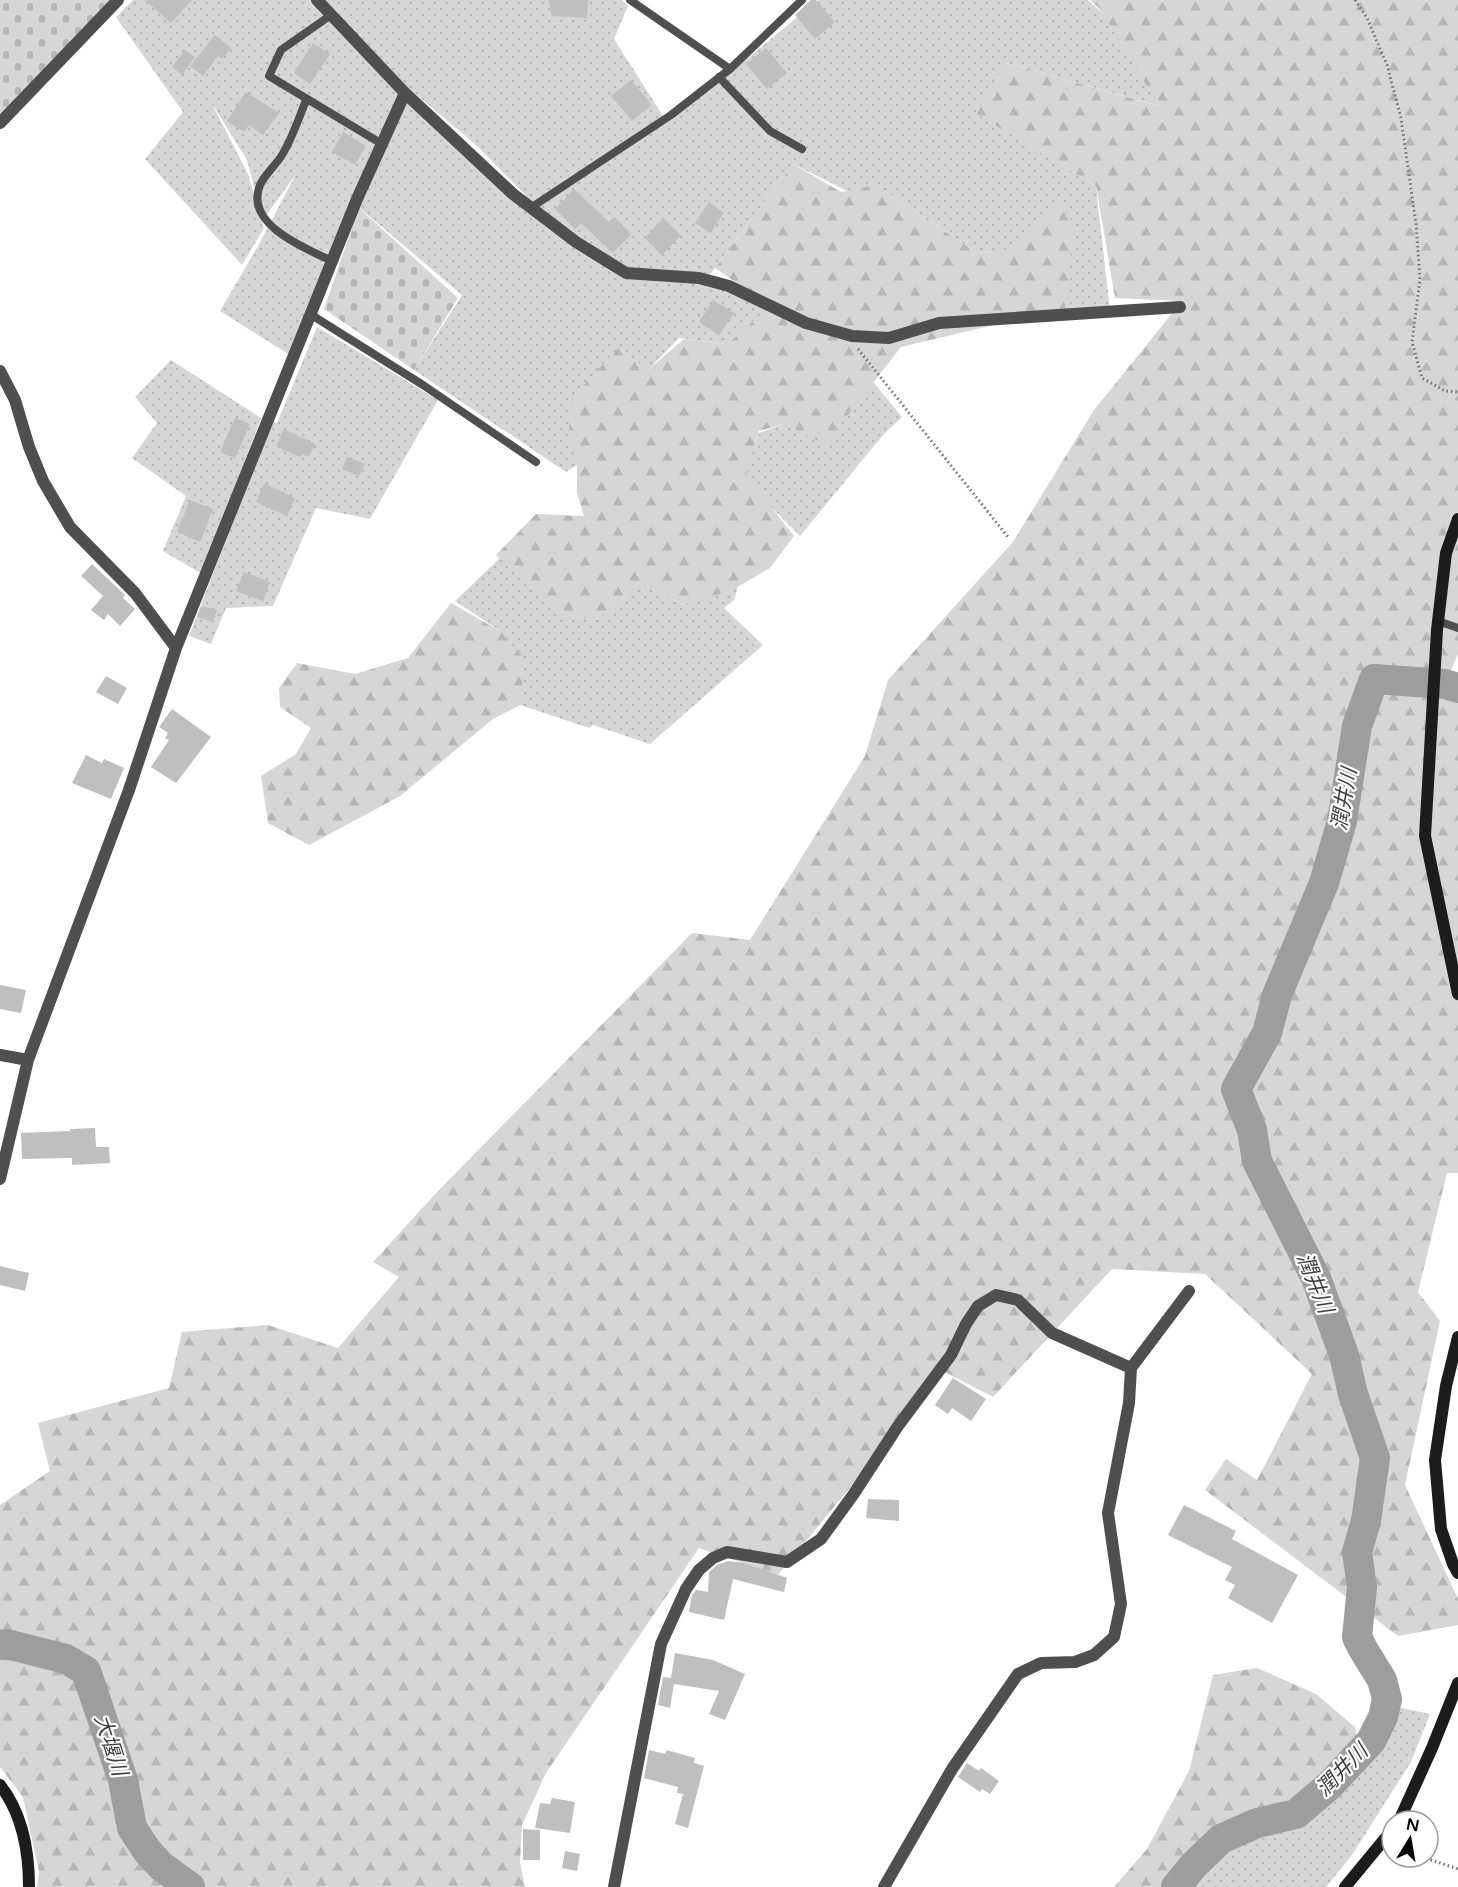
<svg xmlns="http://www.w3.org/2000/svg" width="1458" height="1887" font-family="'Varela Round','Noto Sans JP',sans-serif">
  <defs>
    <pattern id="grass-dots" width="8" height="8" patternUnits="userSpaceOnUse" patternTransform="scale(1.5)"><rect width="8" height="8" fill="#d6d6d6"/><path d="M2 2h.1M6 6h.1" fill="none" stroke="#b6b6b6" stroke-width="1.8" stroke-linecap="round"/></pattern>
    <pattern id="forest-firs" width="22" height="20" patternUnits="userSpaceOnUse" patternTransform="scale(1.5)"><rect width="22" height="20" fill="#d6d6d6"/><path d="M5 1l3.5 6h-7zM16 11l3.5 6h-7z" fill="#b6b6b6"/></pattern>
    <pattern id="cemetery-stones" width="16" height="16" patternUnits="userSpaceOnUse" patternTransform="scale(1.5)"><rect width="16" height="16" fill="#d6d6d6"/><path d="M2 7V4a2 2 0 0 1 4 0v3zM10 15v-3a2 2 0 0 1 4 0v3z" fill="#b6b6b6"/></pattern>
  </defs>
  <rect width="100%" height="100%" fill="#fff"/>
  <!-- grass -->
  <path fill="url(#grass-dots)" d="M133,0h177l230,221 75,45 -80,-61 -59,-60 -111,-94 -46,-51h303l6,6 -14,33 51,80 72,-52 81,-67h270l15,13 57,93 -154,-43 -30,50 120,73 14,125 -49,3 -59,-62 -25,1 -95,-64 -35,2 -54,-27 -87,116 60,30 -39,34 -48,-6 -31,32 -30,-22 -36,114 -16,10 -152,-102 48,-75 -107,-91 -62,153 -73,-46 38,-65 38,-72 -33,46 -16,-60 -36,-58 37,72 16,54 -22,37 -97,-106 38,-47 -67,-95z
    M317,327l121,73 -68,119 -54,-11 -43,98 -47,2 -15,36 -22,-8 83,-215 5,2z
    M171,360l90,58 -59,156 -39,-23 23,-55 -54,-38 25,-35 -22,-26z
    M870,378l32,39 -19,18 -83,101 -57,-57 16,-46 25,-9z
    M500,558l61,58 37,4 41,-38 43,22 56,-17 -4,13 -10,8 39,37 -113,99 -57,-19 -4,3 -69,-23 1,-50 -21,-24 -45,-30z
    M1397,1707l33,7 -19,48 -59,93 -26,32h-147l19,-25 155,-100z"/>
  <!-- forest -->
  <path fill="url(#forest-firs)" d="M1090,0h368v654l-13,30 13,7v482h-11l-29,119 22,29 -35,164 53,114v26l-60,11 -193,-146 21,-31 31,21 55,-106 -107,-100 -93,-5 -119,128 -48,-25 -167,203 -79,-27 -153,225 -24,52 -2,37 5,25h-488l2,-15 -16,-75 -23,-30v-262l50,-34 -12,-48 131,-35 13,-56 86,-7 70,23 61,-71 -26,-15 65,-71 254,-258 58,7 115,-184 23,-76 125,-138 81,-132 88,-109 -67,-3 -19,-112 -121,-73 31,-50 153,43 -59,-97z
    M793,164l48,28 35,-7 101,68 25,-1 56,-49 16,21 -9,84 -164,39 -76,97 -41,-20 -25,7 -13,44 48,61 -24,32 -39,23 -49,13 -43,-22 -41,38 -37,-4 -65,-61 40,-41 48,2 -7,-23v-31l-9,-24 4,-40 46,-50 30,22 36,-31 43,5 43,-38 -55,-38z
    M451,603l49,28 25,28 -5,46 -27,14 -93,77 -91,49 -41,-22 -7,-47 35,-22 15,-26 -31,-21 -1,-19 18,-25 58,11 53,-16z
    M1257,1668l59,26 39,33 5,27 -49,63 -55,11 -38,27 -30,32h-74l33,-38 42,-78 24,-96z"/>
  <!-- cemetery -->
  <path fill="url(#cemetery-stones)" d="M0,0h111l-111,119z
    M359,208l99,90 -44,72 -90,-61z"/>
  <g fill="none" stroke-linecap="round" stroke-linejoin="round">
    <!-- river -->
    <path stroke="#9d9d9d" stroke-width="30" d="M0,1645l7,-1 59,15 20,12 37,109 9,48 16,24 13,14 29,21
      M1176,1887l17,-21 28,-27 36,-16 39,-9 34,-29 41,-44 12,-24 4,-18 -5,-19 -19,-31 -6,-12 5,-50 -5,-35 9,-31 9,-63 -22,-64 -9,-39 -28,-77 -59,-117 -5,-31 -16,-41 31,-56 10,-38 47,-112 18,-62 15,-95 17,-47 71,5 13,4"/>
  </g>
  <!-- building -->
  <path fill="#bfbfbf" d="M145,0h47l-21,23z
    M549,0h39l-1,18 -35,-2z
    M811,0h5l19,22 -20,17 -20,-24z
    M215,35l16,13 -9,11 -4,-3 -15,20 -13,-10z
    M313,43l17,11 -20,30 -16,-11z
    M766,48l21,25 -20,16 -21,-25z
    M185,50l10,7 -13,18 -10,-8z
    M631,80l21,25 -20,16 -21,-25z
    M246,92l33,21 -16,22 -14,-10 -5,7 -17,-11z
    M343,132l23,14 -11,19 -23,-13z
    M574,189l35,33 5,-5 17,17 -18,19 -32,-30 -6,6 -20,-20z
    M709,202l15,11 -14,20 -15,-10z
    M663,218l18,17 -19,20 -17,-17z
    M713,300l21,13 -15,22 -20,-13z
    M235,418l15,6 -15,34 -15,-6z
    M284,429l31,15 -6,13 -6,-3 -3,3 -24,-11z
    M347,457l18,7 -6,12 -17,-7z
    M264,483l31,15 -8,18 -31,-14z
    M190,500l23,9 -13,33 -23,-10z
    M92,564l33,31 -2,3 12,11 -15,17 -12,-12 -4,6 -13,-10 12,-14 -22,-20z
    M244,572l26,10 -7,19 -27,-10z
    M202,606l15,4 -4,12 -16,-5z
    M106,676l21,12 -9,16 -22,-12z
    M172,709l39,28 -35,46 -25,-16 18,-27 -4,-2 3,-5 -9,-6z
    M86,755l16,8 2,-4 20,9 -13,31 -39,-16z
    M0,985l26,5 -5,23 -21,-4z
    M95,1128l1,19h13l1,16 -38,2v-7l-50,1 -1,-26 49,-2v-2z
    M0,1266l29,7 -4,18 -25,-6z
    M953,1378l33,21 -15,22 -19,-13 -4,6 -13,-9z
    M868,1499l31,1v21l-33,-3z
    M1184,1505l52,26 -4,8 66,36 -26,48 -44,-25 7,-13 -10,-5 7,-13 -64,-32z
    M728,1561l16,2 43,15 -3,14 -51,-13 -9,41 -35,-8 3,-17 4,-5 12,2 1,-20 8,-7z
    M675,1653l38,7 32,14 -20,46 -16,-6 10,-23 -45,-7 -4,24 -12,-3 5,-28 8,1z
    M649,1750l16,4 2,-4 28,8 -1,5 10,3 -16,62 -13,-4 8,-30 -6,-1 1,-6 -34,-9z
    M967,1763l12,8 2,-3 18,13 -9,13 -8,-5 -2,3 -22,-15z
    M552,1798l23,4 -5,31 -35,-5 5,-25 10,1z
    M523,1829l17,1v30h-17z
    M565,1851l15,3 -3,17 -15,-3z"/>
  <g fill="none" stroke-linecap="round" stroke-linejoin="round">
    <!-- path -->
    <path stroke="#717171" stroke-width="3" stroke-dasharray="1.5 3" stroke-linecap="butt" d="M1355,0l12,18 20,47 14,53 15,106 4,55 -8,63 10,36 23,13 13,1
      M858,349l150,188
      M1422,1857l36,12"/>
    <!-- lane -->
    <path stroke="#4f4f4f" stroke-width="8" d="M630,0l100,69 72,-69
      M331,15l-50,35 -12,26 113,68
      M719,77l51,54 32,18
      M306,100c-7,18 -14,39 -24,55 -6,10 -17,19 -22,30 -16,39 44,63 72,76
      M535,205l136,-90 59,-46
      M310,314l113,71 113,77
      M1438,621l20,7"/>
    <!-- street -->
    <path stroke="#4f4f4f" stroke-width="12" d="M317,0l88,93 108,101 63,48 50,31 73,5 30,8 77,37 46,13 37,2 50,-15 241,-16
      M0,123l118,-123
      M0,371l15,29 14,47 14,34 27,46 65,66 41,55
      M0,1055l28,5
      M0,1179l28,-119 101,-270 47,-142 181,-449 48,-106
      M614,1887l47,-243 25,-55 13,-19 14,-12 14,-6 60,10 34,-23 32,-44 45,-69 53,-71 15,-31 12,-18 18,-11 22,5 34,33 79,35
      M884,1887l68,-118 66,-95 23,-11 34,-1 19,-7 20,-18 7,-33 -13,-91 21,-110 2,-35 58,-77"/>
    <!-- secondary -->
    <path stroke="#1c1c1c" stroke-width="12" d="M1458,519l-12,34 -9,77 -12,206 33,158
      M1458,1337l-12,49 -11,74 6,69 12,35 5,9
      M0,1785c22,28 29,67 29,102
      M1399,1821l33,-73 26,-65
      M1345,1887l47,-57"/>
  </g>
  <g text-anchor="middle" stroke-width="4.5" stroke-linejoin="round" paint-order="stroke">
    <!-- water labels -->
    <g font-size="21" font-style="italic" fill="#3e3e3e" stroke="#fff">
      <text transform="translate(1344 799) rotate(-80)" y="7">潤井川</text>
      <text transform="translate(1315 1283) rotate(68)" y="7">潤井川</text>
      <text transform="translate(111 1745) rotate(72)" y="7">大堰川</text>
      <text transform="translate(1342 1770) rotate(-45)" y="7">潤井川</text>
    </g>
  </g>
  <!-- north arrow -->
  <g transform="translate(1410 1839) rotate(11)"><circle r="28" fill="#ffffff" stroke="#999999" stroke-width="1.5"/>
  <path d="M0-4.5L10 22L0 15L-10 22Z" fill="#000000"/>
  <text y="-9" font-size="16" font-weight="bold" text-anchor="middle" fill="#000000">N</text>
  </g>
</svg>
